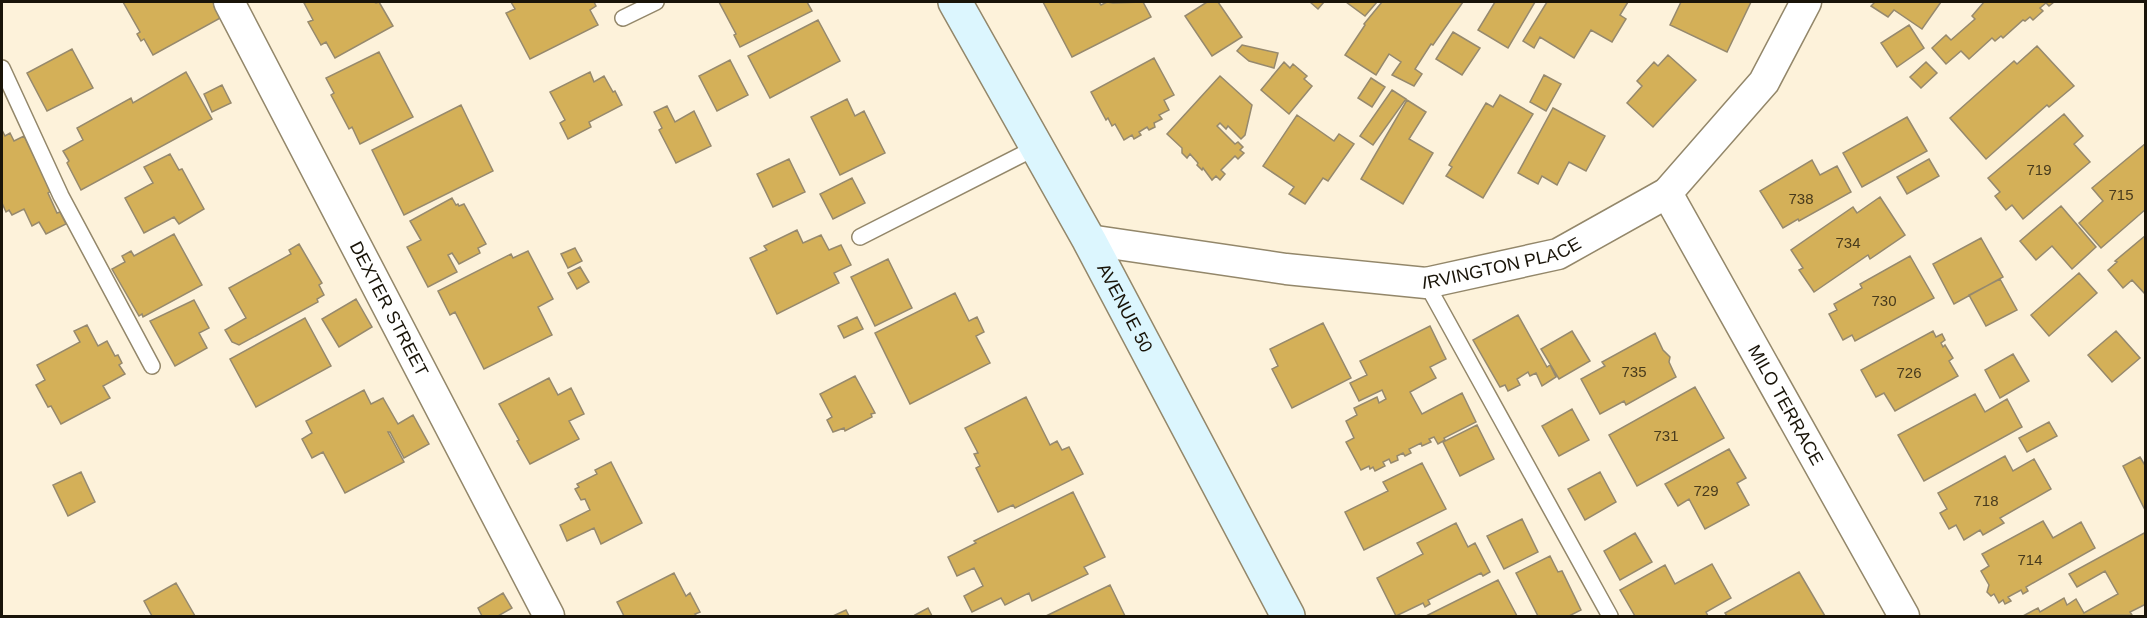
<svg xmlns="http://www.w3.org/2000/svg" width="2147" height="618" font-family="Arial,sans-serif">
  <rect width="100%" height="100%" fill="#fdf2da"/>
  <!-- building -->
  <path fill="#d4b058" stroke="#96896d" stroke-width="1.5" d="M123,2h93l8,14 -71,39 -9,-16 -3,2 -4,-7 3,-2z
    M307,2h67l2,1 3,-1 14,24 -58,32 -9,-16 -5,3 -13,-23 5,-2 -9,-17z
    M511,2h83l2,4 -6,4 8,15 -68,34 -24,-46 9,-4z
    M719,2h88l5,9 -72,36 -6,-12 2,-1z
    M1043,2h56l2,3 6,-3 6,1 30,-1 8,15 -79,40z
    M1207,2h11l24,35 -30,19 -27,-40z
    M1310,2h14l-6,7z
    M1346,2h31l-12,14z
    M1382,2h81l-30,43 -2,-1 -16,25 7,5 -8,12 -22,-11 9,-13 -12,-8 -13,21 -31,-20 20,-30 -1,-1z
    M1495,2h40l-27,46 -30,-18z
    M1547,2h81l-8,13 6,4 -14,23 -21,-12 -17,28 -34,-21 -6,11 -11,-7z
    M1681,2h70l-24,50 -57,-27z
    M1875,2h66l-19,27 -28,-19 -6,7 -17,-11z
    M1984,2h70l-5,4 -3,-3 -6,5 3,3 -10,9 -3,-3 -5,4 -2,-1 -20,18 -2,-2 -6,5 -3,-3 -23,21 -8,-8 -15,13 -14,-16 14,-13 5,5 24,-21 -3,-3z
    M818,20l22,41 -70,37 -22,-42z
    M1909,25l15,23 -27,19 -16,-24z
    M1453,32l27,16 -18,27 -26,-16z
    M1242,45l36,8 -4,15 -25,-7 -12,-10z
    M2037,46l37,40 -25,21 -2,-2 -61,54 -36,-41 64,-57 3,3z
    M72,49l21,39 -46,23 -20,-38z
    M379,52l34,65 -53,27 -8,-17 -3,2 -18,-34 3,-2 -8,-15z
    M1668,55l28,25 -43,47 -26,-24 15,-17 -5,-5 17,-19 4,4z
    M1154,58l20,37 -10,5 5,10 -10,5 3,4 -8,4 1,4 -6,3 -2,-3 -8,5 2,3 -7,4 -2,-4 -8,5 -9,-16 -3,2 -4,-8 -2,2 -15,-28z
    M730,60l18,35 -31,16 -18,-35z
    M1284,62l6,6 3,-4 14,12 -3,3 8,7 -23,28 -28,-24z
    M1926,62l11,11 -16,15 -11,-11z
    M186,72l26,47 -131,71 -14,-27 2,-2 -6,-10 20,-11 -6,-12 54,-30 2,5z
    M590,72l4,10 10,-6 9,16 2,-1 7,14 -33,17 2,5 -23,12 -8,-16 5,-3 -15,-28z
    M1544,75l17,9 -15,27 -16,-9z
    M1220,76l32,29 -7,30 -4,4 -13,-13 -2,3 -6,-6 -3,3 18,18 3,-2 5,5 -3,3 4,3 -6,6 -3,-3 -14,14 4,4 -5,6 -4,-4 -4,4 -9,-12 -1,2 -5,-5 1,-2 -8,-9 -3,4 -5,-5v-5l-15,-14z
    M1371,78l14,9 -13,20 -14,-9z
    M222,85l9,18 -19,9 -8,-18z
    M1392,90l14,9 -33,46 -13,-9z
    M1500,95l33,19 -50,84 -37,-22 6,-9 -3,-2 37,-62 7,4z
    M847,99l8,17 9,-5 21,42 -45,22 -29,-58z
    M1407,100l19,12 -17,27 24,14 -30,51 -42,-25z
    M461,105l32,66 -89,44 -32,-65z
    M667,106l8,16 19,-11 17,35 -35,17 -17,-33 3,-2 -8,-16z
    M1553,108l52,28 -19,35 -17,-9 -12,23 -15,-9 -4,8 -20,-11z
    M2064,114l19,22 -9,8 16,18 -67,57 -11,-14 -6,5 -11,-14 5,-4 -12,-14z
    M1297,115l37,26 5,-7 15,10 -26,37 -5,-3 -18,26 -16,-10 5,-7 -31,-21z
    M1907,117l20,34 -65,36 -19,-34z
    M2,130l3,6 5,-3 4,8 10,-5 27,55 -3,2 9,20 3,-1 6,12 -20,10 -7,-12 -7,4 -8,-17 -12,6 -3,-5 -3,2 -4,-9z
    M2146,143v66l-45,39 -22,-25 24,-22 -11,-13z
    M170,154l9,16 3,-1 22,40 -25,15 -5,-7 -30,16 -19,-35 28,-15 -9,-16z
    M789,159l16,33 -32,15 -16,-33z
    M1929,159l10,17 -32,18 -10,-17z
    M1812,160l8,15 17,-9 14,26 -52,29 -1,-2 -15,9 -23,-37z
    M852,178l13,25 -32,16 -13,-25z
    M1880,197l25,38 -35,24 -2,-4 -54,37 -15,-22 4,-2 -12,-18 62,-43 4,6z
    M452,198l4,7 2,-1 1,2 5,-2 22,40 -8,4 2,5 -21,11 -7,-11 -4,2 9,17 -29,15 -21,-40 14,-7 -11,-19z
    M2061,206l35,41 -24,22 -20,-23 -16,14 -16,-19z
    M797,230l6,13 18,-8 8,15 12,-5 10,20 -17,8 5,10 -62,31 -27,-56 17,-8 -3,-4z
    M174,234l28,51 -59,32 -1,-3 -3,2 -27,-47 13,-7 -3,-6 9,-5 3,5z
    M2146,235v60l-14,-15 -9,8 -15,-18 9,-8 -2,-1z
    M1981,238l22,39 -49,27 -21,-40z
    M299,244l23,39 -3,2 5,10 -7,4 1,3 -79,43 -7,-3 -7,-12 21,-12 -17,-30 62,-34 -2,-4z
    M575,248l7,13 -14,7 -7,-14z
    M528,251l25,48 -15,8 14,28 -68,34 -29,-57 -5,3 -12,-24 73,-37 2,4z
    M1910,256l24,42 -79,43 -3,-6 -9,5 -14,-26 8,-4 -3,-6 28,-16 -2,-4z
    M888,259l24,49 -37,18 -24,-49z
    M580,267l9,15 -12,7 -9,-16z
    M2079,273l18,20 -48,43 -18,-21z
    M2000,279l17,31 -31,16 -17,-31z
    M955,293l14,28 8,-4 7,15 -8,4 14,27 -80,41 -35,-71z
    M356,299l16,28 -33,20 -17,-28z
    M194,300l15,28 -10,5 8,15 -32,18 -25,-45z
    M1518,315l29,52 3,-2 6,12 -14,9 -6,-13 -6,3 -2,-4 -11,7 3,6 -12,6 -3,-6 -5,2 -27,-47z
    M857,317l6,12 -19,9 -6,-12z
    M305,318l26,48 -75,41 -26,-48z
    M1323,323l28,55 -59,30 -20,-39 6,-3 -8,-17z
    M87,325l11,21 9,-5 8,15 3,-1 4,8 -3,2 6,9 -22,12 7,12 -49,26 -10,-18 -3,1 -12,-22 9,-5 -8,-15 43,-23 -6,-11z
    M1430,326l16,33 -16,8 6,11 -26,14 12,22 40,-21 14,29 -32,16 1,2 -7,4 -4,-7 -5,2 2,3 -9,4 -1,-3 -12,6 2,4 -6,3 -2,-3 -6,3 1,4 -7,3 -2,-4 -6,3 2,4 -10,5 -2,-4 -3,2 -1,-3 -8,4 -15,-28 8,-4 -8,-17 11,-6 -3,-7 23,-11 2,6 7,-4 -4,-9 -23,11 -9,-18 17,-8 -7,-14z
    M1572,331l18,30 -31,18 -18,-30z
    M1933,331l3,6 6,-3 3,6 -4,3 2,4 2,-2 8,13 -4,3 9,15 -63,35 -11,-18 -8,4 -15,-27z
    M2116,331l24,27 -28,24 -24,-27z
    M1655,333l8,17 7,7 -1,5 7,15 -50,28 -2,-4 -24,13 -19,-35 24,-13 -3,-4z
    M2013,354l16,27 -29,17 -15,-28z
    M855,376l20,37 -4,1 1,3 -27,14 -1,-3 -11,4 -6,-12 5,-3 -12,-23z
    M549,378l9,17 13,-7 13,26 -15,7 10,18 -49,25 -13,-23 2,-1 -20,-36z
    M1695,387l29,51 -87,48 -28,-51z
    M364,390l7,14 12,-6 15,26 15,-9 16,29 -25,14 -14,-26h-2l16,30 -59,31 -22,-41 -11,6 -10,-19 10,-6 -6,-12z
    M1975,394l10,18 22,-13 15,28 -98,54 -26,-46z
    M1026,397l24,48 7,-4 5,9 7,-3 14,27 -68,34 -2,-3 -15,7 -22,-44 4,-2 -6,-12 4,-1 -13,-25z
    M1572,409l17,31 -30,16 -17,-30z
    M2049,422l8,14 -30,16 -8,-14z
    M1477,425l17,34 -34,17 -17,-34z
    M1729,449l17,29 -9,5 12,22 -44,24 -16,-30 -11,7 -13,-22z
    M2005,456l8,15 21,-12 17,30 -51,29 4,5 -21,12 -3,-5 -16,10 -8,-15 -7,4 -9,-16 7,-4 -9,-16z
    M2140,457l6,10v45l-23,-46z
    M611,462l31,61 -41,21 -7,-16 -27,13 -7,-16 30,-15 -5,-11 -4,1 -6,-11 4,-2 -2,-3 20,-10 -2,-4z
    M1422,463l24,46 -82,41 -19,-38 43,-21 -5,-9z
    M81,472l14,30 -27,14 -15,-31z
    M1600,472l16,30 -31,18 -17,-31z
    M1073,492l32,65 -21,10 4,7 -56,27 -3,-8 -24,12 -4,-7 -29,14 -8,-16 19,-10 -9,-18 -17,8 -9,-19 28,-14 -2,-2z
    M1522,519l16,33 -34,17 -17,-33z
    M2043,521l10,17 28,-16 14,26 -69,39 2,4 -5,3 -2,-4 -13,7 3,4 -6,3 -2,-4 -4,3 -5,-9 -3,2 -4,-4 2,-7 -8,-14 8,-5 -7,-12z
    M1456,523l12,24 7,-4 15,29 -7,4 -2,-3 -53,27 2,4 -5,3 -2,-4 -27,13 -19,-38 46,-24 -6,-11z
    M2146,532v72l-16,8 2,3 -109,1 15,-8 2,4 24,-14 3,7 9,-6 8,14 34,-19 -13,-23 -28,16 -8,-13z
    M1635,533l17,29 -32,18 -16,-29z
    M1550,556l8,16 4,-1 19,39 -12,6h-31l-22,-43z
    M1712,564l19,34 -25,14 2,4h-73l-15,-26 45,-25 10,19z
    M1799,572l26,44h-98l-2,-3z
    M674,573l12,23 4,-3 10,19 -5,2 2,2h-73l-7,-14z
    M1498,580l19,36h-91z
    M176,583l19,33h-43l-8,-15z
    M1110,585l15,31h-79z
    M503,593l9,15 -14,8h-16l-4,-8z
    M928,608l4,8h-16l-1,-1z
    M846,610l3,6h-16z"/>
  <g fill="none" stroke-linecap="round" stroke-linejoin="round">
    <!-- lane casing -->
    <g stroke="#93876a" stroke-width="18">
      <path id="lane" d="M623,18l33,-16
        M2,68l59,128 91,170
        M860,237l177,-90
        M1426,283l184,333"/>
    </g>
    <!-- street casing -->
    <g stroke="#93876a" stroke-width="33">
      <g id="street">
        <path id="s1" d="M229,2l320,614"/>
        <path id="s2" d="M1667,193l237,423"/>
        <path id="s3" d="M1089,240l197,29 140,14 132,-29 109,-61 97,-111 42,-80"/>
      </g>
    </g>
    <!-- secondary casing -->
    <g stroke="#93876a" stroke-width="36">
      <g id="secondary">
        <path id="s4" d="M955,2l134,238 199,376"/>
      </g>
    </g>
    <!-- lane -->
    <use href="#lane" stroke="#fff" stroke-width="15"/>
    <!-- street -->
    <use href="#street" stroke="#fff" stroke-width="30"/>
    <!-- secondary -->
    <use href="#secondary" stroke="#dcf6fe" stroke-width="33"/>
  </g>
  <g text-anchor="middle" stroke-width="5" stroke-linejoin="round" paint-order="stroke">
    <!-- number labels -->
    <g font-size="15" fill="#483b1d">
      <text x="2039" y="175">719</text>
      <text x="2121" y="200">715</text>
      <text x="1801" y="204">738</text>
      <text x="1848" y="248">734</text>
      <text x="1884" y="306">730</text>
      <text x="1634" y="377">735</text>
      <text x="1909" y="378">726</text>
      <text x="1666" y="441">731</text>
      <text x="1706" y="496">729</text>
      <text x="1986" y="506">718</text>
      <text x="2030" y="565">714</text>
    </g>
    <!-- street labels -->
    <g font-size="18" fill="#191409" stroke="#fff">
      <text dy="6" stroke="none"><textPath href="#s3" startOffset="418">IRVINGTON PLACE</textPath></text>
      <text dy="6" stroke="none"><textPath href="#s4" startOffset="350">AVENUE 50</textPath></text>
      <text dy="6" stroke="none"><textPath href="#s1" startOffset="346">DEXTER STREET</textPath></text>
      <text dy="6" stroke="none"><textPath href="#s2" startOffset="243">MILO TERRACE</textPath></text>
    </g>
  </g>
  <!-- border -->
  <rect width="2147" height="618" fill="none" stroke="#191409" stroke-width="6"/>
</svg>
